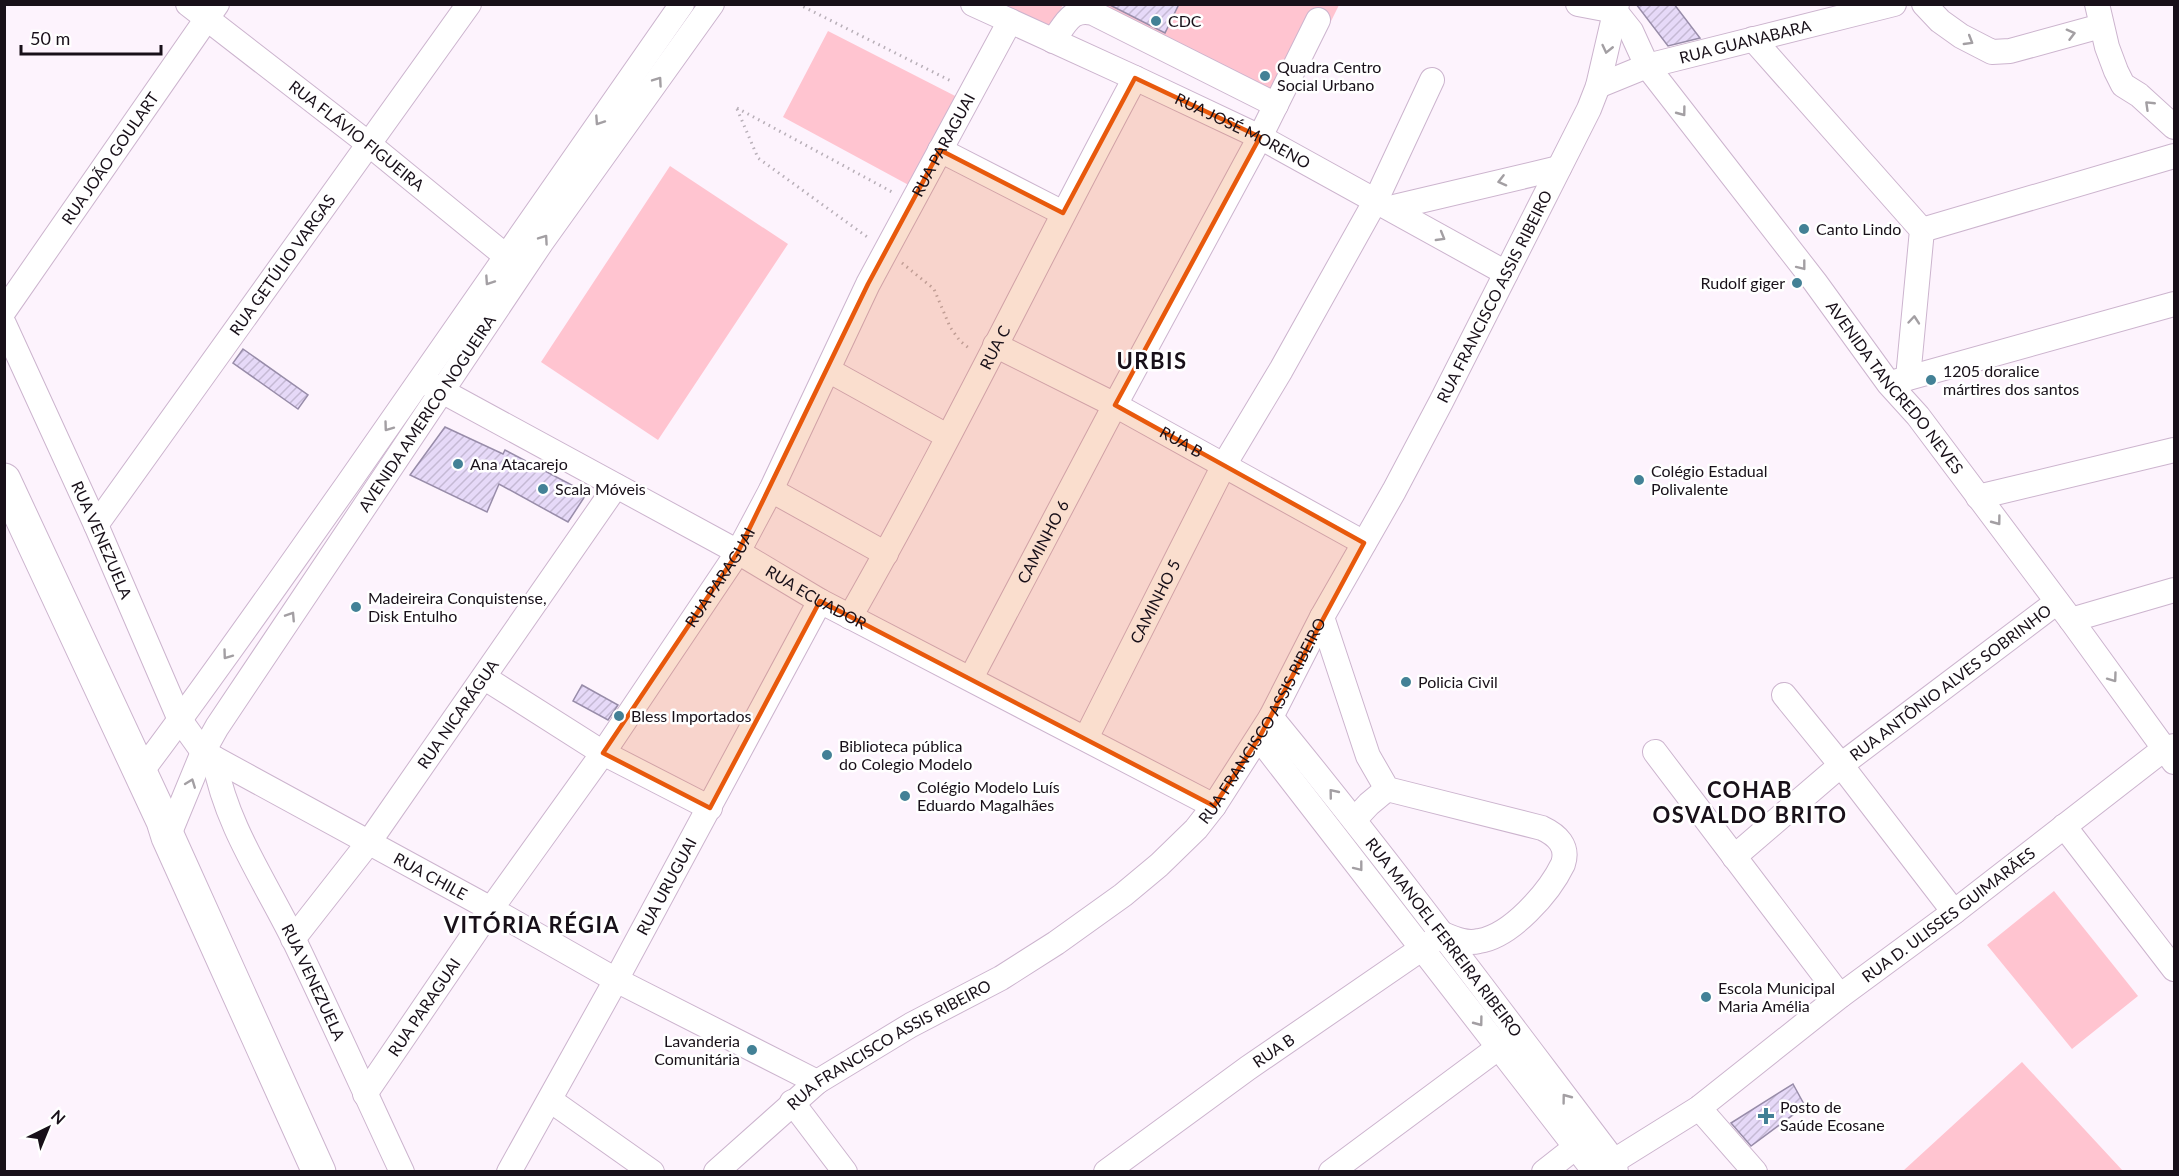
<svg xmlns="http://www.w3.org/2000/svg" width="2179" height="1176" font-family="Lato,sans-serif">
  <defs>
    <pattern id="building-hatch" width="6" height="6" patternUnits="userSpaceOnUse" patternTransform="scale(1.5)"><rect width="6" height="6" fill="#e6d9f8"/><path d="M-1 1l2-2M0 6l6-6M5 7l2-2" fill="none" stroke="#c5b9d4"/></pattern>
  </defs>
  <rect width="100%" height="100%" fill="#fdf3fd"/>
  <!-- park -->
  <path fill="#ffc4d0" d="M966,5h97l-21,40z
    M1086,5h253l-49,99z
    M828,31l137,70 -49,88 -133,-72z
    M670,166l118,78 -130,196 -117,-78z
    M2054,891l84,105 -66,53 -85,-104z
    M2022,1062l101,109h-220z"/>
  <!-- building -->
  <path fill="url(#building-hatch)" stroke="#988ca9" stroke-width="1.5" d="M1108,4h71l-14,29z
    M1636,4h38l26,34 -32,8z
    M243,349l65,46 -10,14 -65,-46z
    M445,427l58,27 2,-4 82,43 -19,29 -69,-38 -12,28 -77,-37z
    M582,685l36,20 -10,15 -35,-19z
    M1793,1084l12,22 -54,40 -20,-23z"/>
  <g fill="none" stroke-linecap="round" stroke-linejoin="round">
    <!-- minor casing -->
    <g stroke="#ccb4ce" stroke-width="26">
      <g id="minor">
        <path id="s1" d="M188,4l182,141 148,121"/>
        <path id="s2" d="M973,4l162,74 125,59 246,136"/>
        <path d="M1578,4l37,7"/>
        <path d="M1924,4l16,17 21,15 31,16 18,-1 91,-25"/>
        <path d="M2097,4l10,43 9,24 7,14 16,10 35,32"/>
        <path id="s3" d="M1615,11l16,20 16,35 168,216 74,102 29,32 153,204 103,142"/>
        <path d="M1753,39l169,191 -14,148"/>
        <path d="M1053,41c12,-16 18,-34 40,-28l183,92"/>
        <path id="s4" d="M1598,86l49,-20 247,-62"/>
        <path d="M940,150l123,63"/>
        <path d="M1390,208l169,-40"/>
        <path d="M1922,230l252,-74"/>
        <path id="s5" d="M4,311l213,-307"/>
        <path id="s6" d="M4,324l92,201 84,195 23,32 288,157 125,71 201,102"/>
        <path id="s7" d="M995,345l120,60 249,138"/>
        <path d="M828,370l119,66"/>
        <path d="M1894,382l280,-78"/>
        <path id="s8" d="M429,384l309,168 82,49 394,205"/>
        <path d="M771,490l115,64"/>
        <path d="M1978,497l196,-47"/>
        <path id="s9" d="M96,525l373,-521"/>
        <path id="s10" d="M850,617c101,-177 189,-360 285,-539"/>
        <path d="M2071,620l103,-30"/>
        <path d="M485,678l118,75 107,55"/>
        <path id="s11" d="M971,678l144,-273 145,-268 58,-117"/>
        <path d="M1784,695l57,70 113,147"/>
        <path id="s12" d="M1271,717c119,145 230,295 343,444l2,11"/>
        <path id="s13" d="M1086,738l138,-273 57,-95 95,-170 56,-120"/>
        <path d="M1259,738l336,434"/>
        <path d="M1655,752l185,244"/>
        <path id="s14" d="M214,758c11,66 51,123 80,182 37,77 72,155 108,232"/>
        <path d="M141,772c71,-94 138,-191 206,-287 112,-160 223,-321 335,-481"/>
        <path d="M1355,819l14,-15 18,-15"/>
        <path d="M2064,826l110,143"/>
        <path id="s15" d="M168,837l35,-85 14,-25 324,-484 171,-239"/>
        <path id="s16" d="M1734,857l107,-92 216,-163"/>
        <path id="s17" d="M293,939l76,-97 247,-356"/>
        <path id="s18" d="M365,1094l126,-185 112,-156 135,-201 33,-62 97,-206 142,-263"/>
        <path d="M550,1100l102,72"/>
        <path d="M792,1102l53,70"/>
        <path d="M1699,1108l56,64"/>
        <path id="s19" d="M509,1172l107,-192 204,-379"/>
        <path id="s20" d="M716,1172l101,-90 94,-57 90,-47 55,-35 67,-48 36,-30 37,-36 18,-23 57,-89 51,-100 72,-126 47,-89 148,-293 9,-23 19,-82"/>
        <path id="s21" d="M1106,1172l142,-104 195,-134c12,5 23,10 36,7 32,-5 70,-48 84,-77 6,-18 -6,-29 -21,-36l-155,-39 -19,-33 -46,-139"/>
        <path d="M1331,1172l179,-133"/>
        <path d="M1544,1172l42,-33"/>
        <path id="s22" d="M1602,1172l12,-11 85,-53 141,-112 114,-84 210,-163 10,-3"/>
      </g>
    </g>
    <!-- highway casing -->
    <g stroke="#ccb4ce" stroke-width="35">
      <path id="highway" d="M4,480l159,341 5,16 151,335"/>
    </g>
    <!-- path -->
    <path stroke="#b8afb8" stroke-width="3" stroke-dasharray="1.5 4.5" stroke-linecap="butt" d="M798,4l155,78
      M737,108l157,85
      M737,109l21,49 112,81
      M902,263l32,26 16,38 10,14 10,8"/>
    <!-- minor -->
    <use href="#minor" stroke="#fff" stroke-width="24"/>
    <!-- highway -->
    <use href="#highway" stroke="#fff" stroke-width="33"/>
  </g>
  <!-- one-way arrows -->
  <defs><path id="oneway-chevron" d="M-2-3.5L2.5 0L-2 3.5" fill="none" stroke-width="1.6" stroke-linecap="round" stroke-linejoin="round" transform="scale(1.5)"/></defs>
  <g stroke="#a39fa3">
    <use href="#oneway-chevron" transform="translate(2071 34) rotate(-15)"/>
    <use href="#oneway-chevron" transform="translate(1969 41) rotate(31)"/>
    <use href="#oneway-chevron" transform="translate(1607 49) rotate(103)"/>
    <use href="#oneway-chevron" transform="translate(658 81) rotate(-55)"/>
    <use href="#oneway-chevron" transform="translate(2149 105) rotate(-136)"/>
    <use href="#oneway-chevron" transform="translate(1682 112) rotate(53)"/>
    <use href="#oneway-chevron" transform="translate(599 121) rotate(124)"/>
    <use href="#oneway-chevron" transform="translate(1502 181) rotate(166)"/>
    <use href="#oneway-chevron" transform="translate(1441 237) rotate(30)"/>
    <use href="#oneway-chevron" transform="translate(544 239) rotate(-55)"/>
    <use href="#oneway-chevron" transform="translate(1802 266) rotate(52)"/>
    <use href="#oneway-chevron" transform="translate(489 281) rotate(124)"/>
    <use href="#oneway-chevron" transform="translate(1914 320) rotate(-85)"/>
    <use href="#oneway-chevron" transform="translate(388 427) rotate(126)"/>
    <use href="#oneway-chevron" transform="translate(1997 521) rotate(53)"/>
    <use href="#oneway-chevron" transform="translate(291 616) rotate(-57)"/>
    <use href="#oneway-chevron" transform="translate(227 655) rotate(126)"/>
    <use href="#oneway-chevron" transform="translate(2113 678) rotate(54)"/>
    <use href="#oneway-chevron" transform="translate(191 783) rotate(-69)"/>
    <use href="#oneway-chevron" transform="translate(1333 793) rotate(-129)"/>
    <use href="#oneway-chevron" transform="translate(1359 867) rotate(52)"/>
    <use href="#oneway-chevron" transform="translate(1479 1022) rotate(53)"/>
    <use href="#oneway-chevron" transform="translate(1566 1098) rotate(-127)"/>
  </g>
  <!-- marked area -->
  <path fill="#e8590c" fill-opacity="0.2" stroke="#e8590c" stroke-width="4.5" stroke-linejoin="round" d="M1135,78l125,59 -145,268 249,138 -105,195 -45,68 -394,-205 -110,207 -107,-55 135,-201 130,-268 72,-134 123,63z"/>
  <!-- markers -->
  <g fill="#438196" stroke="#fff" stroke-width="2">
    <circle cx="1156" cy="21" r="6"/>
    <circle cx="1265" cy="76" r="6"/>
    <circle cx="1804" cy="229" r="6"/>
    <circle cx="1797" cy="283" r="6"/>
    <circle cx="1931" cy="380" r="6"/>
    <circle cx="458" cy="464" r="6"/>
    <circle cx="1639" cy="480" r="6"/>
    <circle cx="543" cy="489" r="6"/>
    <circle cx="356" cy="607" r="6"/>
    <circle cx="1406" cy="682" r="6"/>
    <circle cx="619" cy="716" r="6"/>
    <circle cx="827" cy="755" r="6"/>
    <circle cx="905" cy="796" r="6"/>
    <circle cx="1706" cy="997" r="6"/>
    <circle cx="752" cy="1050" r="6"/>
    <path d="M1763 1107h6v6h6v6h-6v6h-6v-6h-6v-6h6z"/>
  </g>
  <g text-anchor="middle" stroke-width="5" stroke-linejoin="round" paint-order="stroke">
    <!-- poi labels -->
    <g font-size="16" fill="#181019" stroke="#fff" text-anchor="start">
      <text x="1168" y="27">CDC</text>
      <text x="1277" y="73">Quadra Centro<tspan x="1277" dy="18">Social Urbano</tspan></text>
      <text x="1816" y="235">Canto Lindo</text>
      <text x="1785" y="289" text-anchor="end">Rudolf giger</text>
      <text x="1943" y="377">1205 doralice<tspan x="1943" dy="18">mártires dos santos</tspan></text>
      <text x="470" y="470">Ana Atacarejo</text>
      <text x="1651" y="477">Colégio Estadual<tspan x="1651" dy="18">Polivalente</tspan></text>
      <text x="555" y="495">Scala Móveis</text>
      <text x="368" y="604">Madeireira Conquistense,<tspan x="368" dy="18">Disk Entulho</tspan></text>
      <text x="1418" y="688">Policia Civil</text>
      <text x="631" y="722">Bless Importados</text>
      <text x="839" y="752">Biblioteca pública<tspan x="839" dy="18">do Colegio Modelo</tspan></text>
      <text x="917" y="793">Colégio Modelo Luís<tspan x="917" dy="18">Eduardo Magalhães</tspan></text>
      <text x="1718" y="994">Escola Municipal<tspan x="1718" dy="18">Maria Amélia</tspan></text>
      <text x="740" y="1047" text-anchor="end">Lavanderia<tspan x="740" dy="18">Comunitária</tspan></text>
      <text x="1780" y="1113">Posto de<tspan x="1780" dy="18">Saúde Ecosane</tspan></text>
    </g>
    <!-- street labels -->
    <g font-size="16" fill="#181019" stroke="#fff">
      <text dy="6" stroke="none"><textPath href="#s4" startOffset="154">RUA GUANABARA</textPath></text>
      <text dy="6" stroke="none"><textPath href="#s2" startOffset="298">RUA JOSÉ MORENO</textPath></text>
      <text dy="6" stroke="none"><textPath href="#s1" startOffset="214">RUA FLÁVIO FIGUEIRA</textPath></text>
      <text dy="6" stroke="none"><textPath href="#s18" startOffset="1114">RUA PARAGUAI</textPath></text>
      <text dy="6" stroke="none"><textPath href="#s5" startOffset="186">RUA JOÃO GOULART</textPath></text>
      <text dy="6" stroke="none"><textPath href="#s9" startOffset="320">RUA GETÚLIO VARGAS</textPath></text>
      <text dy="6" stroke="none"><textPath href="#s20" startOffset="1204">RUA FRANCISCO ASSIS RIBEIRO</textPath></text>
      <text dy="6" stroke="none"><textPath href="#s10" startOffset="306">RUA C</textPath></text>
      <text dy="6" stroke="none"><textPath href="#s3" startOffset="470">AVENIDA TANCREDO NEVES</textPath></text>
      <text dy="6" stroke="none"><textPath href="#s15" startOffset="498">AVENIDA AMERICO NOGUEIRA</textPath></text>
      <text dy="6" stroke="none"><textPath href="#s7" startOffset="210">RUA B</textPath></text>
      <text dy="6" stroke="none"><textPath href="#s6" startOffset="237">RUA VENEZUELA</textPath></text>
      <text dy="6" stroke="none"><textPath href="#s11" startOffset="154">CAMINHO 6</textPath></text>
      <text dy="6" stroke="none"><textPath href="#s18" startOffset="627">RUA PARAGUAI</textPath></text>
      <text dy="6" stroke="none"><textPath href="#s8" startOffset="442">RUA ECUADOR</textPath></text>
      <text dy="6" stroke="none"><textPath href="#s13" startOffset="153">CAMINHO 5</textPath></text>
      <text dy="6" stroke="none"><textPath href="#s16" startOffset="278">RUA ANTÔNIO ALVES SOBRINHO</textPath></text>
      <text dy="6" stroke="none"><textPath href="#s17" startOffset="279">RUA NICARÁGUA</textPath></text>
      <text dy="6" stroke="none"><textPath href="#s20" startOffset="720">RUA FRANCISCO ASSIS RIBEIRO</textPath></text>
      <text dy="6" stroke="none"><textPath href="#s6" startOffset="732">RUA CHILE</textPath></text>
      <text dy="6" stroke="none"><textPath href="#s19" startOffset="326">RUA URUGUAI</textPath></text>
      <text dy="6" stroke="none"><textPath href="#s22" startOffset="432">RUA D. ULISSES GUIMARÃES</textPath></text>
      <text dy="6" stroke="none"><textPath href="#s12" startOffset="280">RUA MANOEL FERREIRA RIBEIRO</textPath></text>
      <text dy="6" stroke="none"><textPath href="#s14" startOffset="246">RUA VENEZUELA</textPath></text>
      <text dy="6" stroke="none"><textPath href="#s18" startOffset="105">RUA PARAGUAI</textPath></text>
      <text dy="6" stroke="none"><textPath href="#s20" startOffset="216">RUA FRANCISCO ASSIS RIBEIRO</textPath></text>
      <text dy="6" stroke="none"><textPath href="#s21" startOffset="207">RUA B</textPath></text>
    </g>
    <!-- district labels -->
    <g font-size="22" font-weight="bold" letter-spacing="1.5" fill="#181019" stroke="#fff">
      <text x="1152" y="369">URBIS</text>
      <text x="1750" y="798">COHAB<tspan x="1750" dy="25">OSVALDO BRITO</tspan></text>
      <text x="532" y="933">VITÓRIA RÉGIA</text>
    </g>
  </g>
  <!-- border -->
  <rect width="2179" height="1176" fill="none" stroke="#181019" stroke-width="12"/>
  <!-- north arrow -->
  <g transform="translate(48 1128) rotate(43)" stroke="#ffffff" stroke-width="4.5" paint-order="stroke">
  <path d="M0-4.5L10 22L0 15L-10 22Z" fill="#181019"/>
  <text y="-9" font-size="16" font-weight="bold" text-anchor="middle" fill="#181019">N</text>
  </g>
  <!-- scale -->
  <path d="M21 45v9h140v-9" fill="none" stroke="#181019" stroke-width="3"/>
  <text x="30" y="45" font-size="18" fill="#181019" stroke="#ffffff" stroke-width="4.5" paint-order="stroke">50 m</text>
</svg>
